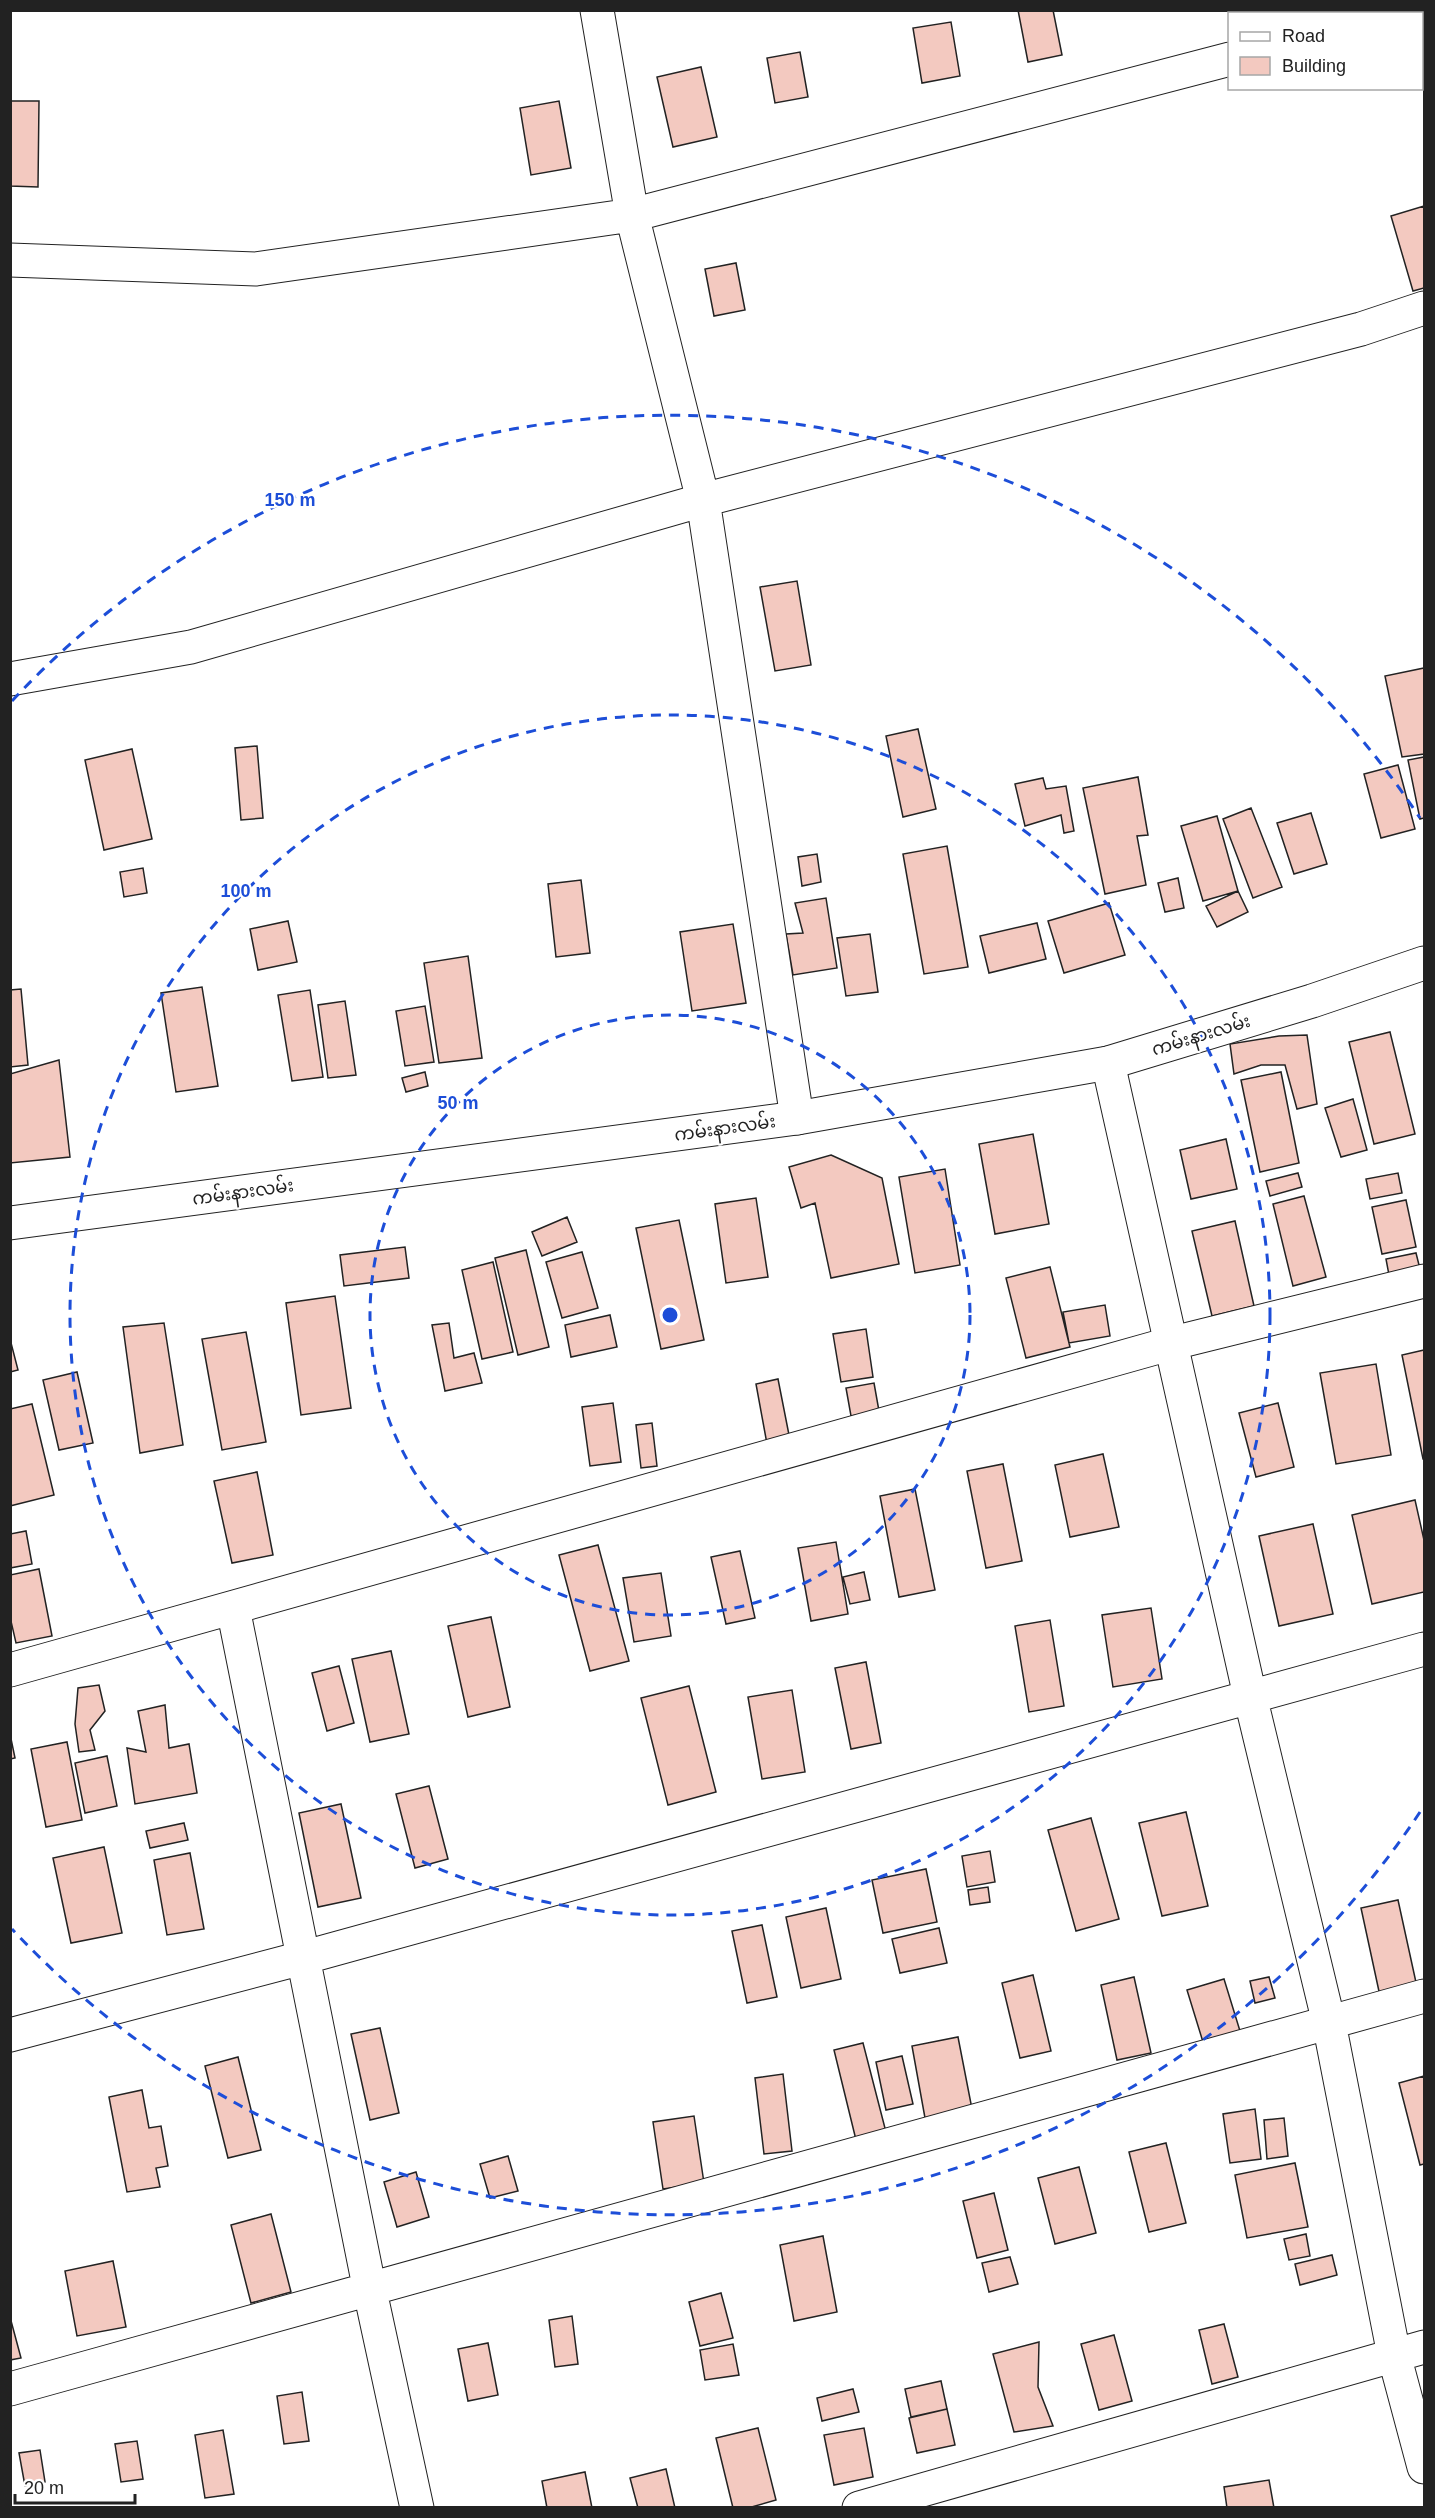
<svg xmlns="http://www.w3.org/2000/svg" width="1435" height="2518" font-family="Arial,'Noto Sans Myanmar',sans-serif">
  <rect width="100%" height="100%" fill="#fff"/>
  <!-- building -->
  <path fill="#f3c9c0" stroke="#222" stroke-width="1.5" d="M1018,10h35l9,45 -34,7z
    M951,22l9,54 -38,7 -9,-55z
    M800,52l8,45 -33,6 -8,-45z
    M701,67l16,70 -44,10 -16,-70z
    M10,101h29l-1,86 -28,-1z
    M559,101l12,67 -40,7 -11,-67z
    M1424,206v82l-11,3 -22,-75z
    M736,263l9,47 -31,6 -9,-47z
    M797,581l14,84 -36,6 -15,-84z
    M1424,668v86l-22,3 -17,-81z
    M918,729l18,80 -33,8 -17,-81z
    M257,746l6,72 -22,2 -6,-72z
    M132,749l20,90 -48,11 -19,-90z
    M1424,757v61l-4,1 -12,-59z
    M1398,765l17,64 -34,9 -17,-64z
    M1138,777l10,58 -11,1 9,49 -41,9 -22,-106z
    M1043,778l3,11 20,-3 8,45 -10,2 -3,-18 -36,11 -10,-42z
    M1251,808l31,79 -29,11 -30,-79z
    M1311,813l16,51 -33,10 -17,-51z
    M1217,816l21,75 -35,10 -22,-75z
    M947,846l21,121 -44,7 -21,-120z
    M817,854l4,28 -19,4 -4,-29z
    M143,868l4,25 -23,4 -4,-25z
    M1178,878l6,30 -19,4 -7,-29z
    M581,880l9,73 -34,4 -8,-73z
    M1238,891l10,21 -31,15 -11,-21z
    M826,898l11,70 -44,7 -7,-41 17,-1 -8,-30z
    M1109,903l16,52 -61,18 -16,-52z
    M288,921l9,41 -39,8 -8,-41z
    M1037,923l9,36 -57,14 -9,-37z
    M733,924l13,79 -54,8 -12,-79z
    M870,934l8,58 -32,4 -9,-58z
    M468,956l14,102 -43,5 -15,-100z
    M202,987l16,99 -42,6 -15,-99z
    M21,989l7,76 -18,2v-77z
    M310,990l13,87 -31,4 -14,-86z
    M345,1001l11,74 -28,3 -10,-73z
    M425,1006l9,56 -29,4 -9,-55z
    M1390,1032l25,102 -41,10 -25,-102z
    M1307,1035l10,69 -20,5 -12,-44h-24l-27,9 -4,-30 49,-8z
    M59,1060l11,97 -60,6v-89z
    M425,1072l3,14 -22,6 -4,-14z
    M1281,1072l18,91 -39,9 -19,-92z
    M1353,1099l14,51 -26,7 -16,-49z
    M1033,1134l16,90 -54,10 -16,-90z
    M1226,1139l11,50 -46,10 -11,-49z
    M831,1155l51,23 17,86 -68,14 -16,-75 -14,5 -12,-41z
    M945,1169l15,96 -45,8 -16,-96z
    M1298,1173l4,14 -32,9 -4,-15z
    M1398,1173l4,20 -32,6 -4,-20z
    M1304,1196l22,81 -33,9 -20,-82z
    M756,1198l12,79 -42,6 -11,-79z
    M1406,1200l10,47 -34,7 -10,-47z
    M567,1217l10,25 -35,14 -10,-24z
    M679,1220l25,120 -43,9 -25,-121z
    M1235,1221l19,85 -42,10 -20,-85z
    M405,1247l4,31 -65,8 -4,-31z
    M526,1250l23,97 -31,8 -23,-97z
    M582,1252l16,56 -36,10 -16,-56z
    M1416,1253l4,16 -31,6 -3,-16z
    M493,1262l20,90 -31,7 -20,-89z
    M1050,1267l20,80 -44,11 -20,-80z
    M335,1296l16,112 -50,7 -15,-112z
    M1105,1305l5,31 -41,7 -6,-31z
    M610,1315l7,32 -46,10 -6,-32z
    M164,1323l19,122 -43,8 -17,-126z
    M449,1323l5,35 20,-5 8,30 -37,8 -13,-66z
    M866,1329l7,48 -32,5 -8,-48z
    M246,1332l20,110 -44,8 -20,-111z
    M10,1339l8,31 -8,2z
    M1424,1350v109h-1l-21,-104z
    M1376,1364l15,91 -55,9 -16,-91z
    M77,1372l16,71 -34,7 -16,-70z
    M778,1379l12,61 -23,4 -11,-60z
    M874,1383l5,28 -28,5 -5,-28z
    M613,1403l8,59 -31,4 -8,-59z
    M1278,1403l16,64 -38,10 -17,-64z
    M32,1404l22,91 -44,11v-97z
    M652,1423l5,43 -16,2 -5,-43z
    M1103,1454l16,73 -49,10 -15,-72z
    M1003,1464l19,97 -36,7 -19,-97z
    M257,1472l16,83 -41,8 -18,-82z
    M915,1489l20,101 -36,7 -19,-101z
    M1415,1500l9,40v52l-52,12 -20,-89z
    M1313,1524l20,90 -54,12 -20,-90z
    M26,1531l6,33 -22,4v-34z
    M836,1542l12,72 -37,7 -13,-73z
    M598,1545l31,116 -39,10 -31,-116z
    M740,1551l15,67 -29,6 -15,-67z
    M39,1569l13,67 -36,7 -6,-26v-42z
    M864,1572l6,28 -20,4 -7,-27z
    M661,1573l10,63 -37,6 -11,-64z
    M1151,1608l11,71 -49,8 -11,-72z
    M491,1617l19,90 -42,10 -20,-91z
    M1050,1620l14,86 -35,6 -14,-86z
    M391,1651l18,83 -39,8 -18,-83z
    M866,1662l15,81 -30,6 -16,-81z
    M339,1666l15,57 -27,8 -15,-58z
    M99,1685l6,26 -15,19 5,20 -16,2 -4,-28 3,-36z
    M689,1686l27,106 -48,13 -27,-107z
    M792,1690l13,82 -43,7 -14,-82z
    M165,1705l4,43 20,-4 8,49 -62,11 -8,-56 19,4 -8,-41z
    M10,1734l5,24 -5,1z
    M67,1742l15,78 -36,7 -15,-78z
    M107,1756l10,50 -32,7 -10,-50z
    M429,1786l19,73 -33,9 -19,-74z
    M341,1804l20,94 -43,9 -19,-94z
    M1186,1812l22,94 -46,10 -23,-93z
    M1091,1818l28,101 -43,12 -28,-101z
    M184,1823l4,17 -38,8 -4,-17z
    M104,1847l18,86 -51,10 -18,-85z
    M990,1851l5,31 -28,5 -5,-31z
    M190,1853l14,76 -37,6 -13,-75z
    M926,1869l11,53 -54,11 -11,-53z
    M988,1887l2,15 -20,3 -2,-15z
    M1398,1900l19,87 -37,9 -19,-88z
    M826,1908l15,71 -40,9 -15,-71z
    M762,1925l15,72 -30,6 -15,-72z
    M939,1928l8,35 -47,10 -8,-34z
    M1033,1975l18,76 -31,7 -18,-75z
    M1134,1977l17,76 -34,7 -16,-75z
    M1269,1977l6,21 -20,5 -5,-22z
    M1224,1979l16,52 -37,11 -16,-52z
    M380,2028l19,85 -29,7 -19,-86z
    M958,2037l14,72 -47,9 -13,-72z
    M863,2043l24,93 -30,8 -23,-94z
    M902,2056l11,48 -27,6 -10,-48z
    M238,2057l23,93 -33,8 -23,-92z
    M783,2074l9,77 -28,3 -9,-76z
    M1424,2076v88l-4,1 -21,-82z
    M142,2090l7,38 12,-2 7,40 -12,2 4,19 -33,5 -18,-95z
    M1255,2109l6,50 -31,4 -7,-49z
    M694,2116l10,67 -41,6 -10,-67z
    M1284,2118l4,38 -21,3 -3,-39z
    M1166,2143l20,80 -37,9 -20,-80z
    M508,2156l10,35 -28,7 -10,-34z
    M1295,2163l13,64 -61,11 -12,-63z
    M1079,2167l17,66 -41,11 -17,-66z
    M416,2172l13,45 -32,10 -13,-45z
    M994,2193l14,57 -31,8 -14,-57z
    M271,2214l20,78 -40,11 -20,-78z
    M1306,2234l4,22 -21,4 -5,-21z
    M823,2236l14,76 -43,9 -14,-76z
    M1332,2255l5,20 -37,10 -5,-21z
    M1010,2257l8,27 -29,8 -7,-29z
    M113,2261l13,66 -49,9 -12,-65z
    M721,2293l12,45 -33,8 -11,-44z
    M572,2316l6,48 -23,3 -6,-47z
    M10,2317l11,41 -11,2z
    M1224,2324l14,53 -26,7 -13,-54z
    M1114,2335l18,66 -33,9 -18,-66z
    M1039,2342l-1,45 15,39 -39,6 -21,-78z
    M488,2343l10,52 -30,6 -10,-52z
    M733,2344l6,31 -34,5 -5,-30z
    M941,2381l6,28 -36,8 -6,-28z
    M853,2389l6,23 -37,9 -5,-23z
    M302,2392l7,49 -25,3 -7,-48z
    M947,2409l8,36 -38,8 -8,-35z
    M758,2428l18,72 -28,8h-15l-17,-70z
    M864,2428l9,49 -39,8 -10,-50z
    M223,2430l11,64 -29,4 -10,-63z
    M137,2441l6,38 -22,3 -6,-38z
    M40,2450l5,32 -20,4 -6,-33z
    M666,2469l9,39h-37l-8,-30z
    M585,2472l7,36h-45l-5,-27z
    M1269,2480l5,28h-47l-3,-21z"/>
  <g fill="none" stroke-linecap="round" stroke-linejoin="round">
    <!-- street casing -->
    <g stroke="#222" stroke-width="35">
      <path id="street" d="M597,10l35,205 71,285 94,618
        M1406,14l11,-4
        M10,260l246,9 376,-54 598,-156
        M10,679l181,-32 512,-147 658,-171 63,-21
        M1108,1063l142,633 79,327 65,332 30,112
        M233,1608l137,683 47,217
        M10,1670l1159,-326 255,-63
        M10,2035l292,-77 1122,-309
        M10,2389l1414,-393
        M859,2508l565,-161"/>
    </g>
    <!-- primary casing -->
    <g stroke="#222" stroke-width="35">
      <path id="primary" d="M10,1223l787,-105 311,-55 204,-62 112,-38"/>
    </g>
    <!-- street -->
    <use href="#street" stroke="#fff" stroke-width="33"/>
    <!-- primary -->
    <use href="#primary" stroke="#fff" stroke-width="33"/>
  </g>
  <!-- distance rings -->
  <g fill="none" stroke="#1d4ed8" stroke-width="3" stroke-dasharray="10 8">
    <circle cx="670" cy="1315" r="300"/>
    <circle cx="670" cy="1315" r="600"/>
    <path d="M1420 1812A900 900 0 0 1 12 1929M12 701A900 900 0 0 1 1420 818"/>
  </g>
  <g text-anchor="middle" stroke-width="4.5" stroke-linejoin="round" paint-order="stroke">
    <!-- street labels -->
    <g font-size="18" fill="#222" stroke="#fff">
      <text transform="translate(1201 1035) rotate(-17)" y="6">ကမ်းနားလမ်း</text>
      <text transform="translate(725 1128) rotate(-8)" y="6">ကမ်းနားလမ်း</text>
      <text transform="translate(243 1192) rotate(-8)" y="6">ကမ်းနားလမ်း</text>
    </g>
  </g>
  <circle cx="670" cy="1315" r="9" fill="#1d4ed8" stroke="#fff" stroke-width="3"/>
  <g font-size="18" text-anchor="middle" font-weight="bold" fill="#1d4ed8" stroke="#fff" stroke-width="4.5" stroke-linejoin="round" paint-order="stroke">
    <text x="290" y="506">150 m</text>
    <text x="246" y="897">100 m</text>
    <text x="458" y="1109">50 m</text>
  </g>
  <!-- border -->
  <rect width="1435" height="2518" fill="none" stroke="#222222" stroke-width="24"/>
  <!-- legend -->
  <rect x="1228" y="12" width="195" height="78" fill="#ffffff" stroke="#a7a7a7" stroke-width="1.5"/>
  <rect x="1240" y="32" width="30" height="9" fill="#ffffff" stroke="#a7a7a7" stroke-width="1.5"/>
  <text x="1282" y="42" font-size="18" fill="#222222">Road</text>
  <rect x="1240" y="57" width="30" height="18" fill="#f3c9c0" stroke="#a7a7a7" stroke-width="1.5"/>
  <text x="1282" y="72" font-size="18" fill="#222222">Building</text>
  <!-- scale -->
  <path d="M15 2494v9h120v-9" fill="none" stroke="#222222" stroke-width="3"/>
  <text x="24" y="2494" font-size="18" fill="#222222" stroke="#ffffff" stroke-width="4.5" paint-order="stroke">20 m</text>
</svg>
